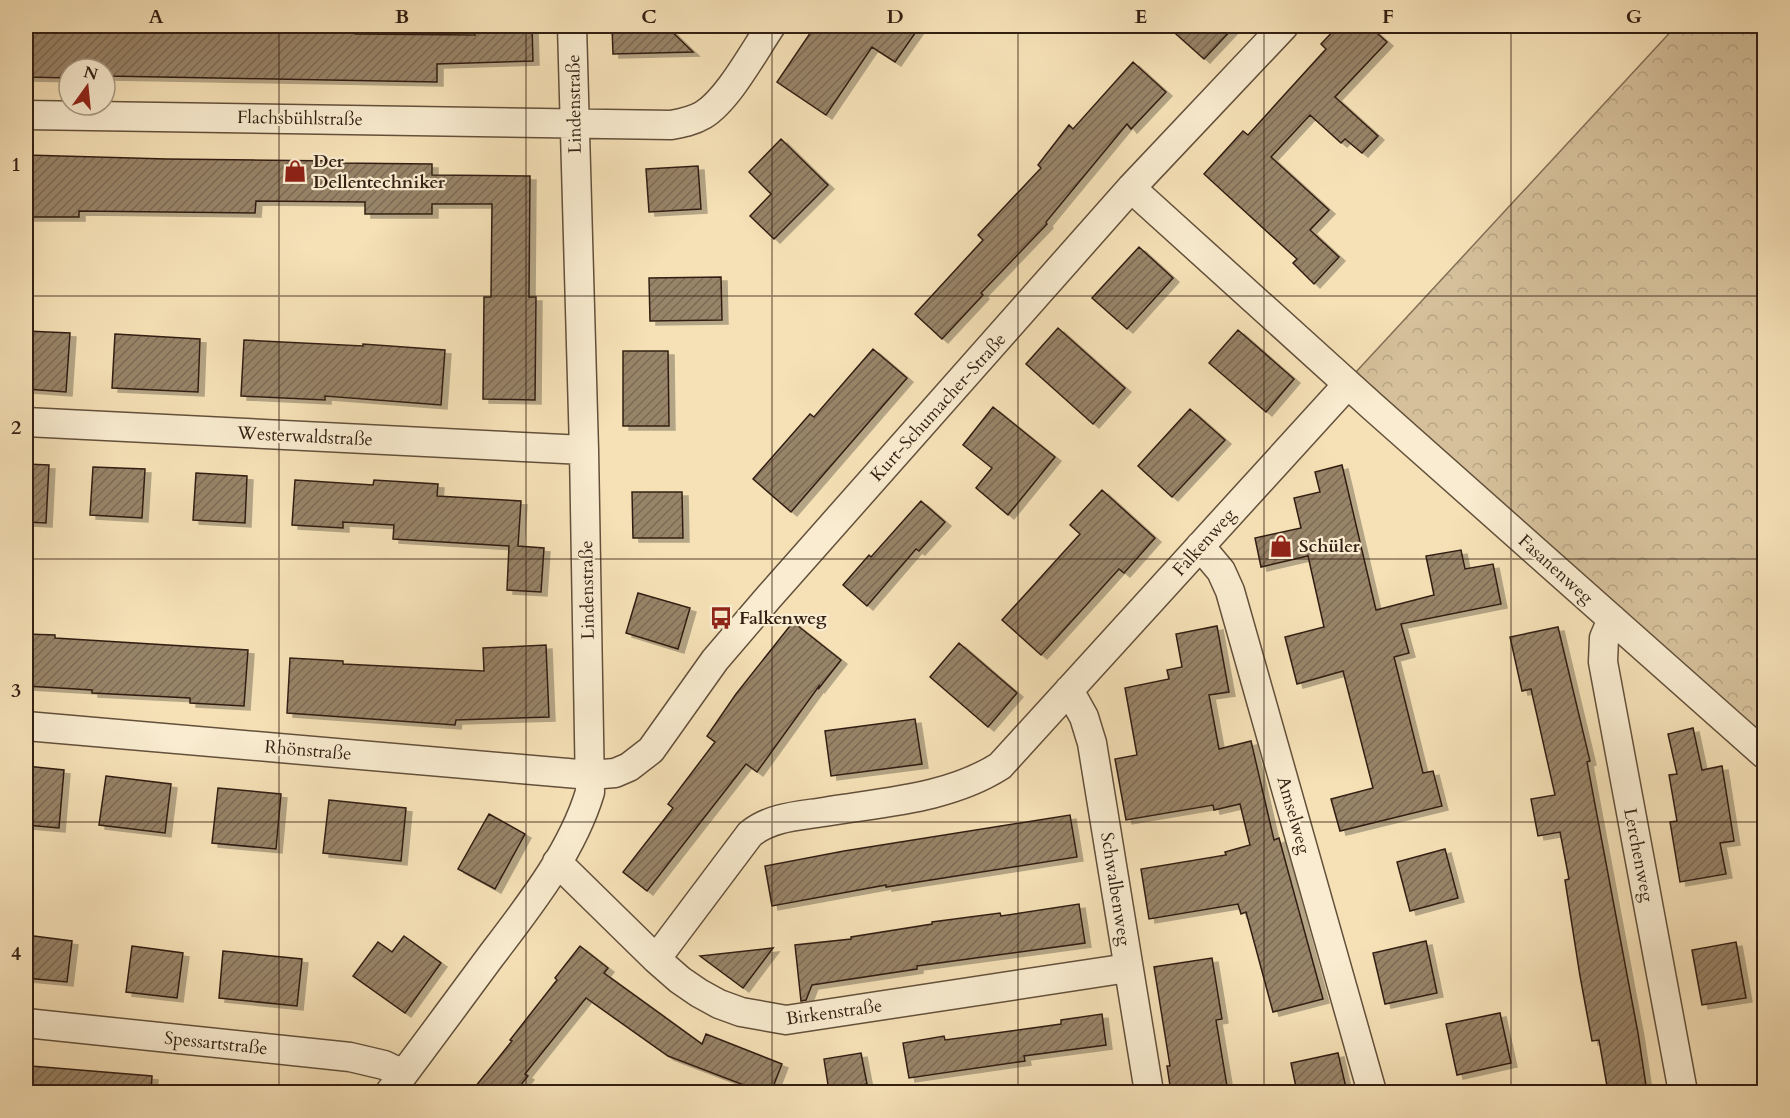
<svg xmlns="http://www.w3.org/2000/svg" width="1790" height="1118" font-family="Cardo,serif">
  <defs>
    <pattern id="forest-crowns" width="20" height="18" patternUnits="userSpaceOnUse" patternTransform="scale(1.5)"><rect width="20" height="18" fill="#d5c09b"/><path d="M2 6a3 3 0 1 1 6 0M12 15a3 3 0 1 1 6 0" fill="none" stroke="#b7a584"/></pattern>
    <pattern id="building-hatch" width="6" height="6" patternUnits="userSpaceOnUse" patternTransform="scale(1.5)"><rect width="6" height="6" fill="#988468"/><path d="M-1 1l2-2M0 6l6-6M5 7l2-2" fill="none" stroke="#7d6b54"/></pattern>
    <filter id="shadow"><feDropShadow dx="6" dy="4" stdDeviation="0" flood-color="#0004"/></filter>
  </defs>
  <rect width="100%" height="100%" fill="#f6e1b7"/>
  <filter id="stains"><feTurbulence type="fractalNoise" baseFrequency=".00333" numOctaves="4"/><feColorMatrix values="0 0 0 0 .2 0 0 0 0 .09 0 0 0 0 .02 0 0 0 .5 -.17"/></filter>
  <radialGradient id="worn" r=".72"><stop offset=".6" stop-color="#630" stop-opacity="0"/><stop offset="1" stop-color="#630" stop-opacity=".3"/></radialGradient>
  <!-- forest -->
  <path fill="url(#forest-crowns)" stroke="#847056" stroke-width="1.5" d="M1676,26h88v711l-408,-365z"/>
  <!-- building -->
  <path fill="url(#building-hatch)" stroke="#321f12" stroke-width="1.5" filter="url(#shadow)" d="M26,26l144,1v3l57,1 128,-1v4l120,1 -1,-9h58l1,35 -96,3v18l-332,-6v-7h-36v9l-43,-1z
    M612,26h54l27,26 -80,2z
    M815,26h105l-25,36 -23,-15 -46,68 -49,-33z
    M1167,26h68l-31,33z
    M1338,26h31l18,16 -52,55 43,39 -16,17 -17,-14 -4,4 -31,-28 -39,42 58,53 -19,20 29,27 -25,27 -21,-21 4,-4 -93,-85 39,-43 5,4 78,-86 -5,-5z
    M1133,62l33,30 -35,37 -4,-5 -81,98 1,2 -66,69 2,2 -41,44 -27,-25 68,-74 -5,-5 63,-67 -3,-3 31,-40 4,4z
    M781,139l47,46 -54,54 -24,-23 21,-22 -22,-22z
    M26,155l141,4 172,2v2l93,1v11l98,1 -1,121h7l-1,103 -52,-1 1,-102h7l1,-93h-60v10h-67v-12l-109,-1 -1,12 -176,-2v6h-53z
    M698,166l3,43 -52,3 -3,-43z
    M1139,247l34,31 -46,51 -35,-31z
    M721,277l1,43 -72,1 -1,-43z
    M1058,328l67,60 -32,36 -67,-60z
    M1238,330l56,49 -28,33 -57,-49z
    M26,331l44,2 -4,59 -40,-3z
    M115,334l85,5 -2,53 -86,-4z
    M244,340l119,6v-2l82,6 -4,55 -116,-9v4l-84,-4z
    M873,349l34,29 -116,134 -38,-33 57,-65 4,3z
    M623,351h45l1,75h-46z
    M993,407l62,50 -47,58 -32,-27 16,-20 -29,-23z
    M1190,409l35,31 -53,57 -34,-31z
    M26,464l23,1 -3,58 -20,-1z
    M1342,465l34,145 58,-15 -8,-39 35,-6 4,19 28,-5 8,40 -100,20 8,29 -15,4 29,116 10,-2 9,35 -102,25 -9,-32 42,-11 -30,-117 -46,13 -12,-47 39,-10 -16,-71 -47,11 -6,-29 46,-10 -7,-30 26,-6 -5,-20z
    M93,467l52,2 -3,49 -52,-3z
    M196,473l51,3 -2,47 -52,-3z
    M295,480l78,5 1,-5 64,4 -1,12 84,5 -3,45 26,2 -3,44 -34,-2 2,-44 -116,-7 1,-14 -51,-3v6l-51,-3z
    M1102,490l53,48 -31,35 -5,-4 -78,86 -39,-35 78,-86 -10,-9z
    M632,492h50l1,46h-50z
    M921,501l24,21 -26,29 -3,-2 -49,57 -24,-21 26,-30 2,2z
    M638,593l52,15 -12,41 -52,-16z
    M793,622l48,38 -22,28v-2l-62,86 -11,-8 -99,127 -24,-19 50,-64 -5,-4 47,-62 -8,-6 29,-42z
    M1217,626l12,66 -20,3 10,54 32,-8 23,99 5,-2 44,161 -50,13 -27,-100 -5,2 -3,-10 -89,15 -8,-50 85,-14 -1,-3 25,-7 -10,-41 -26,6 -1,-5 -87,15 -11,-61 22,-4 -12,-67 44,-9 -2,-9 15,-3 -6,-33z
    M1558,627l32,134 -3,1 51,271 9,59h-39l-9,-52 -7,1 -12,-65 -15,-96 4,-1 -9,-47 -22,4 -7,-37 24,-4 -24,-106 -9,2 -12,-54z
    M26,634l29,1v3l193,12 -4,56 -54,-3v-5l-98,-5v-3l-66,-4z
    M959,643l58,50 -29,34 -58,-50z
    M546,645l3,72 -93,3 -1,5 -168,-12 3,-55 53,3v3l141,7 -1,-23z
    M915,719l7,45 -91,12 -6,-45z
    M1693,728l9,42 20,-4 12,75 -14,2 6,31 -46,8 -10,-60 7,-1 -8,-46 8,-1 -9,-40z
    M26,766l38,4 -5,58 -33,-3z
    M106,776l65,8 -6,49 -66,-8z
    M218,788l63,6 -5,55 -64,-6z
    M329,800l77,8 -5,53 -78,-8z
    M489,814l36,20 -30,55 -37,-20z
    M1070,815l7,42 -191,30v-2l-114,21 -7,-40 79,-15z
    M1445,849l13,49 -48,13 -13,-49z
    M1079,904l6,39 -168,23v3l-105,16 -6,15 -5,1 -6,-56 56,-6v-2l81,-13v-2l68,-9 1,3z
    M26,935l46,6 -5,41 -41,-4z
    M404,936l37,27 -36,50 -52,-37 25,-34 14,10z
    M1426,941l11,52 -52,11 -12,-51z
    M1736,942l10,56 -44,7 -10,-55z
    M132,946l51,7 -6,45 -51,-6z
    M580,946l28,22 -4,5 98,71 4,-10 76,30 -11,28h-9l-94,-36 -82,-58 -61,76 3,2 -13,16h-44l41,-51 -2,-1 47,-60 -2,-2z
    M773,948l-30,40 -43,-32z
    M223,951l79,8 -5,47 -78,-8z
    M1212,958l10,61 -6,1 12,72h-57l-4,-26h3l-16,-99z
    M1500,1013l11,50 -54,12 -11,-51z
    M1102,1014l4,31 -82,11 1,5 -116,17 -6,-35 41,-7 1,4 116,-16v-4z
    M861,1053l6,31 -38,7 -5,-32z
    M1338,1053l9,39h-50l-6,-29z
    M31,1066l121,10 -1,16h-122z"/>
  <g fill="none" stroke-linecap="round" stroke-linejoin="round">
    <!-- minor casing -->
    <g stroke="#63503b" stroke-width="31">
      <path id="minor" d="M26,115l645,10c11,-2 22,-4 32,-10 25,-15 51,-64 68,-89
        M1131,188l241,218 392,348
        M26,422l558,28
        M1200,546l21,25 9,20 142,501
        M1612,619l-8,19 -1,24 80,430
        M1069,690l15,27 8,26 57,349
        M26,726l564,49 25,-2 14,-6 22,-17 64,-90 53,-62 363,-410 153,-162
        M557,862l99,97 24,21 19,13 20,11 22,8 45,8 342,-52
        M656,959l94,-125c21,-17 48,-18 74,-22 59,-10 124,-13 176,-46l348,-382
        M26,1023l324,34 34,8 19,9
        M390,1092c34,-45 67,-90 101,-136 38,-50 81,-104 99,-164l-6,-342 -12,-424"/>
    </g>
    <!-- minor -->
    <use href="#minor" stroke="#f9ecd0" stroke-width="28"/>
  </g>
  <!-- grid -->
  <path fill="none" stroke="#321f12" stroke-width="1.5" stroke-opacity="0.55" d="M279,26v1066M526,26v1066M772,26v1066M1018,26v1066M1264,26v1066M1511,26v1066M26,296h1738M26,559h1738M26,822h1738"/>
  <!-- icons -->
  <defs>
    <g id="shop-bare" transform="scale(1.8)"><path d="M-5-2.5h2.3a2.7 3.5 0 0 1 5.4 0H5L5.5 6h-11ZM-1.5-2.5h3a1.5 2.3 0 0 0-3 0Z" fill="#8f2418" stroke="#f9ecd0" stroke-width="2.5" paint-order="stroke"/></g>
    <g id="bus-bare" transform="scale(1.8)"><path d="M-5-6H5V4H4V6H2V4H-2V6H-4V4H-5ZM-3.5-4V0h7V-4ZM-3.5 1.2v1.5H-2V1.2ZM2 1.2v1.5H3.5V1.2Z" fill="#8f2418" stroke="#f9ecd0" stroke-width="2.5" paint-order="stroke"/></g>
  </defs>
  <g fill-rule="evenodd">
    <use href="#shop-bare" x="295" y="171"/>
    <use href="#shop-bare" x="1281" y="546"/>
    <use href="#bus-bare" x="721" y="618"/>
  </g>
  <g text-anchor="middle" stroke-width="4.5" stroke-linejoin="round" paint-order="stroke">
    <!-- street labels -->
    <g font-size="18" fill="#321f12" stroke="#f9ecd0">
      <text transform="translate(574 104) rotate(-91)" y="6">Lindenstraße</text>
      <text transform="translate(300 118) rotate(1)" y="6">Flachsbühlstraße</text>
      <text transform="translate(938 407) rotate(-48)" y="6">Kurt-Schumacher-Straße</text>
      <text transform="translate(305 436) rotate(3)" y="6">Westerwaldstraße</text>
      <text transform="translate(1204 542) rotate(-48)" y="6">Falkenweg</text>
      <text transform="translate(1556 569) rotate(42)" y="6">Fasanenweg</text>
      <text transform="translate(587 590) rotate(-91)" y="6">Lindenstraße</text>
      <text transform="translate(308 750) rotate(5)" y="6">Rhönstraße</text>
      <text transform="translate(1294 815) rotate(74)" y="6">Amselweg</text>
      <text transform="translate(1639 855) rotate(79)" y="6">Lerchenweg</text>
      <text transform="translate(1116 889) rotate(81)" y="6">Schwalbenweg</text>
      <text transform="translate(834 1012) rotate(-8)" y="6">Birkenstraße</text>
      <text transform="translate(216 1043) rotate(6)" y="6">Spessartstraße</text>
    </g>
    <!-- poi labels -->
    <g font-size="18" font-weight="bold" fill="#321f12" stroke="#f9ecd0" text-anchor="start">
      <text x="313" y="167">Der<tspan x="313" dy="21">Dellentechniker</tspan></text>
      <text x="1299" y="552">Schüler</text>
      <text x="739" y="624">Falkenweg</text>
    </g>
  </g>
  <!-- margin -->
  <rect width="1790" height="1118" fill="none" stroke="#f6e1b7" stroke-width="66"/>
  <!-- north arrow -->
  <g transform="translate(87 87) rotate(15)"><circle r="28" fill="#f9ecd0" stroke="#a99a84" stroke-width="1.5"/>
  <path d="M0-4.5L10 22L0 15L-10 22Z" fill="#8f2418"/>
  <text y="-9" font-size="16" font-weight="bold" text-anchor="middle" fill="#321f12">N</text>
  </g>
  <rect x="33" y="33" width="1724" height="1052" fill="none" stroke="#321f12" stroke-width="2"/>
  <g font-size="20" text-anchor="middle" font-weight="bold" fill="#321f12">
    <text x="156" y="23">A</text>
    <text x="402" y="23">B</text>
    <text x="649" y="23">C</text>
    <text x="895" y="23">D</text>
    <text x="1141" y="23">E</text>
    <text x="1388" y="23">F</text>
    <text x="1634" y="23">G</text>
    <text x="16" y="171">1</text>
    <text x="16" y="434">2</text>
    <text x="16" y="697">3</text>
    <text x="16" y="960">4</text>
  </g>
  <rect width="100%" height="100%" filter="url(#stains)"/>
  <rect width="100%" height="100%" fill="url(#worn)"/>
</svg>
